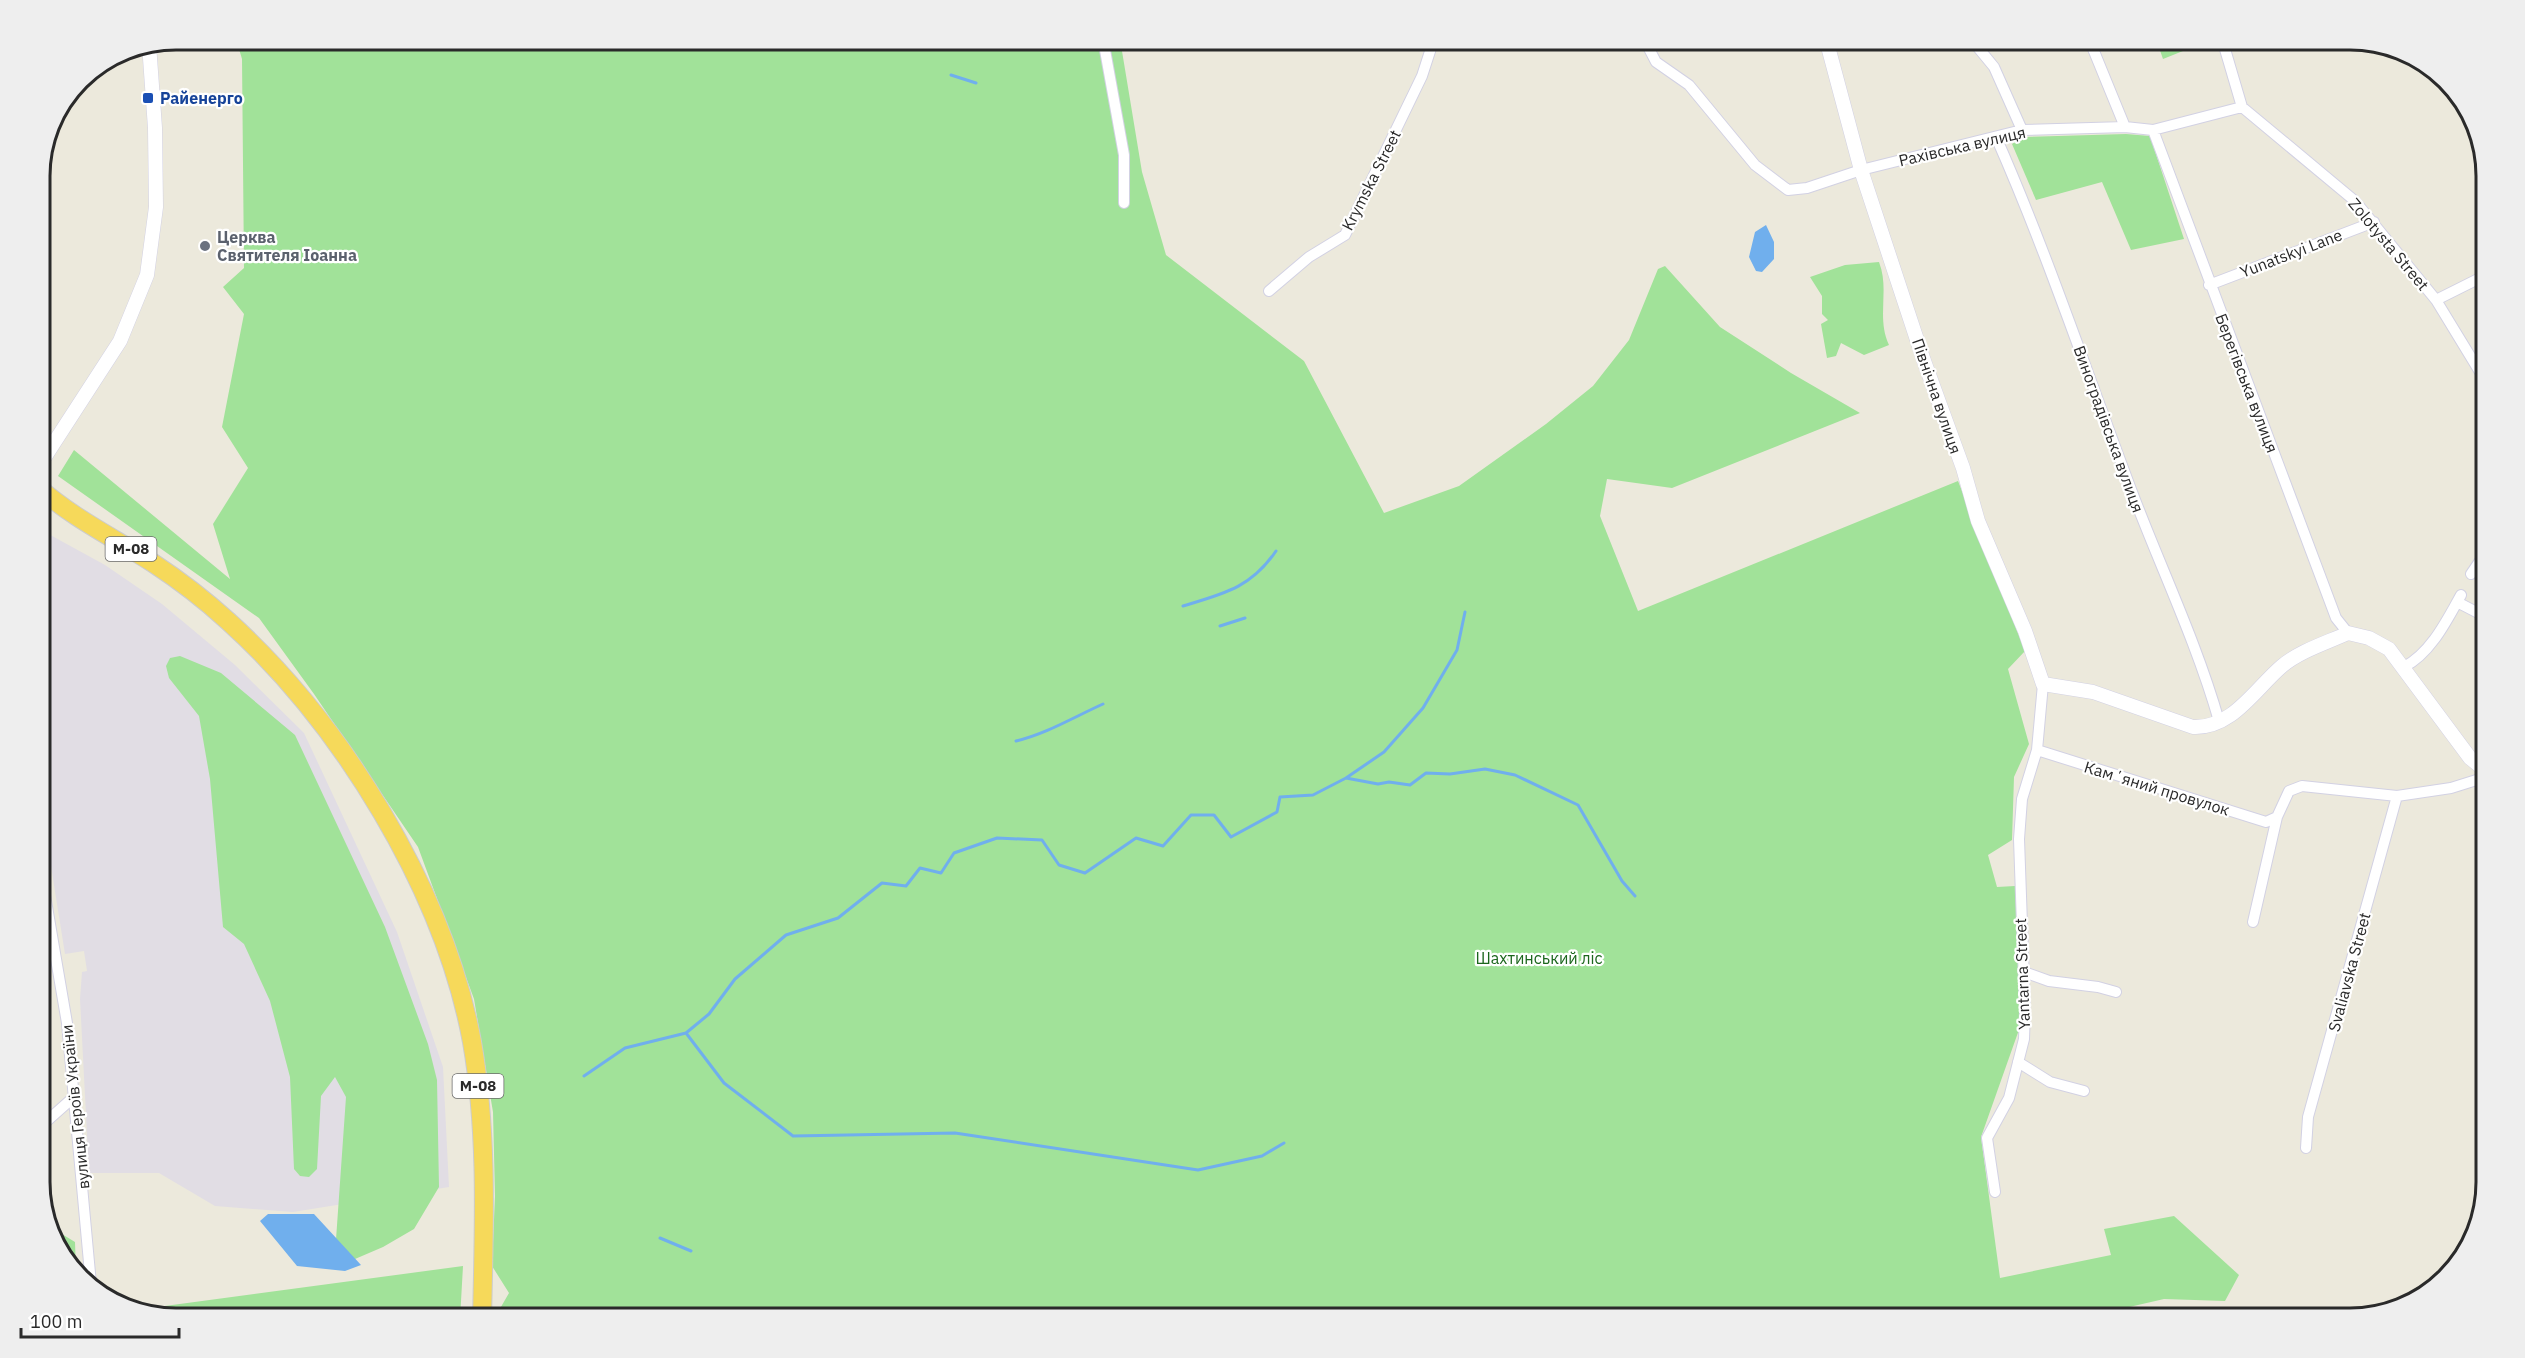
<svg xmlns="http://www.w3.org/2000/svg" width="2525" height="1358" viewBox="0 0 2525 1358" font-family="'IBM Plex Sans',sans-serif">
<rect width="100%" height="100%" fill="#ece9dc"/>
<path fill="#e1dde4" d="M39 531H43L105 565 162 604 235 665 304 733 397 932 443 1067 449 1187 293 1212 215 1206 159 1173H89L80 999 82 972 87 971 84 951 65 954 39 791Z"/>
<path fill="#a1e299" d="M236 39H1120L1142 172 1166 255 1304 361 1384 513 1459 486 1546 424 1593 386 1629 340 1658 269 1665 266 1720 327 1791 373 1860 413 1672 488 1607 479 1600 516 1638 611 1958 481 2025 651 2008 669 2029 744 2014 777 2012 840 1988 855 1997 887 2015 886 2021 1024 1981 1137 2000 1278 2111 1255 2104 1229 2174 1216 2239 1275 2225 1301 2164 1299 2125 1308 2127 1319H494L509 1293 492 1266 495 1196 493 1112 474 999 418 847 314 694 259 618 58 476 74 450 230 579 213 524 248 468 222 427 244 314 223 287 244 268 242 59Z
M2156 39H2213L2163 59Z
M2126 134 2150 136 2184 239 2131 250 2102 182 2036 200 2012 144 2022 137Z
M1879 262C1890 290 1876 317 1889 345L1864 355 1841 343 1836 356 1827 358 1821 324 1828 320 1822 314V296L1810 277 1845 265Z
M180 656 221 673 295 735 385 927 428 1044 437 1080 439 1187 414 1229 383 1247 334 1268 346 1097 335 1077 321 1096 317 1169 309 1177 300 1176 294 1169 290 1077 270 1001 244 944 223 927 210 779 199 716 169 678 166 666 170 658Z
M52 1228 75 1242 76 1271 62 1258Z
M463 1266 460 1319H175L135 1310Z"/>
<path fill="#70afed" d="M1766 225 1774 242V259L1762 272 1756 271 1749 257 1755 232Z
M268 1214H314L361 1265 345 1271 297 1266 260 1221Z"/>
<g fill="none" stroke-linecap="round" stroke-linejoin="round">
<path stroke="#70afed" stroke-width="3" d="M951 75 976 83
M1183 606C1223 594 1251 588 1276 551
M1220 626 1245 618
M1016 741C1046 734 1074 717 1103 704
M1346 778 1384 752 1423 708 1457 650 1465 612
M686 1033 724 1083 793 1136 955 1133 1198 1170 1262 1156 1284 1143
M584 1076 625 1048 686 1033 709 1014 735 979 786 935 838 918 882 883 906 886 920 868 941 873 954 853 997 838 1042 840 1059 865 1085 873 1136 838 1163 846 1191 815H1214L1231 837 1277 812 1280 797 1313 795 1346 778 1378 784 1389 782 1410 785 1426 773 1450 774 1485 769 1515 775 1578 805 1622 881 1635 896
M660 1238 691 1251"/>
<g stroke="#d2d1e3" stroke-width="12">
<path id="minor" d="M1103 39 1124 155V203
M1644 39 1656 62 1689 85 1755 165 1788 190 1807 188 1861 170 2022 130 2125 127 2153 130 2242 107
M1971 39 1994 67 2022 130
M2089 39 2125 127
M2222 39 2242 107
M2242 107 2355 201 2436 300 2486 275
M2153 130 2336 618 2348 633
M1996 137C2045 248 2083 362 2126 476 2156 558 2195 637 2219 721
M2209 285 2374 222
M1269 291 1309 257 1345 235 1422 76 1434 39
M2436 300 2486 382
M2471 574 2486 552
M2457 602 2486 617
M2404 667C2431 653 2447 620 2461 595
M2037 750 2266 822 2277 817
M39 860 67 1023 91 1284
M2253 922 2277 817 2289 791 2302 786 2397 796 2451 788 2486 777
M2024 972 2049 981 2098 987 2116 992
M2018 1062 2050 1082 2084 1091
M39 1128 75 1096
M2306 1148 2308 1117 2397 796
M1995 1192 1987 1138 2009 1098 2024 1039 2025 1010 2019 839 2022 799 2037 750 2043 684"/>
</g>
<g stroke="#d2d1e3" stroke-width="15">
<path id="tertiary" d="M1826 39 1861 170 1924 361 1963 468 1978 521 2025 631 2043 684 2093 692 2193 727C2232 729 2255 689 2282 666 2300 651 2326 643 2348 633L2369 638 2389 649 2470 758 2486 771
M39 466 120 341 147 275 156 207 155 128 149 44"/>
</g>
<g stroke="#ccc" stroke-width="20">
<path id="trunk" d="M39 488C73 518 114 538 153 563 179 580 205 600 228 621 342 724 444 890 472 1042 488 1134 484 1227 482 1319"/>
</g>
<use href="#minor" stroke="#fff" stroke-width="10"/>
<use href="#tertiary" stroke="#fff" stroke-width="14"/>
<use href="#trunk" stroke="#f6d95a" stroke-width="18"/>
</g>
<rect fill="#1a4fb4" stroke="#fff" stroke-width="2" x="142" y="92" width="12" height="12" rx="3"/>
<circle fill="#6b7280" stroke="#fff" stroke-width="2" cx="205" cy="246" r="6"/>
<g text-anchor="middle" stroke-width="4.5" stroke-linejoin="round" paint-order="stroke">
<g fill="#fff" stroke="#6a6a6a" stroke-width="1.5">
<rect x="105.5" y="537" width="51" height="24" rx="4.5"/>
<rect x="452.5" y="1074" width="51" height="24" rx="4.5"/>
</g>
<g font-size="15" font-weight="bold" fill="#2a2a2a">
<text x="131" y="554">М-08</text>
<text x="478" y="1091">М-08</text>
</g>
<g font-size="16" font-weight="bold" fill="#164399" stroke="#fff" text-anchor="start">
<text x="160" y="104">Райенерго</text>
</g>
<g font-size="16" fill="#2a2a2a" stroke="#fff">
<text transform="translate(1962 146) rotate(-13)" y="6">Рахівська вулиця</text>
<text transform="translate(1371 180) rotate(-63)" y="6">Krymska Street</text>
<text transform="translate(2389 244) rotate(50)" y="6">Zolotysta Street</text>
<text transform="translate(2291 253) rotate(-21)" y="6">Yunatskyi Lane</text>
<text transform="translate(2247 383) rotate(69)" y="6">Берегівська вулиця</text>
<text transform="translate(1937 396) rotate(71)" y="6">Північна вулиця</text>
<text transform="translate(2109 429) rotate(70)" y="6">Виноградівська вулиця</text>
<text transform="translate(2157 788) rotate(17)" y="6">Камʼяний провулок</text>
<text transform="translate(2349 972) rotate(-75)" y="6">Svaliavska Street</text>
<text transform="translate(2022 974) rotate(-92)" y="6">Yantarna Street</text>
<text transform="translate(75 1107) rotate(-96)" y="6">вулиця Героїв України</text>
</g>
<g font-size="16" font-weight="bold" fill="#5b616d" stroke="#fff" text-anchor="start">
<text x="217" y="243">Церква<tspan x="217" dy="18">Святителя Іоанна</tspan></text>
</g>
<g font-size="16" fill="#1b661c" stroke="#fff">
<text x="1539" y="964">Шахтинський ліс</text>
</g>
</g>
<path d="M0 0H2525V1358H0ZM176 50H2350A126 126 0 0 1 2476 176V1182A126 126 0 0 1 2350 1308H176A126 126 0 0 1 50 1182V176A126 126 0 0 1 176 50Z" fill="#eee" fill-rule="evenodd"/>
<path fill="none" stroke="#2a2a2a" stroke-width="3" d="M176 50H2350A126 126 0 0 1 2476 176V1182A126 126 0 0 1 2350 1308H176A126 126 0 0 1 50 1182V176A126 126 0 0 1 176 50Z"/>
<path d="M21 1328v9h158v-9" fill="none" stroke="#2a2a2a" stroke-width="3"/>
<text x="30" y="1328" font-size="18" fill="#2a2a2a" stroke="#ffffff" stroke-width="4.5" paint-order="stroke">100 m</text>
</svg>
